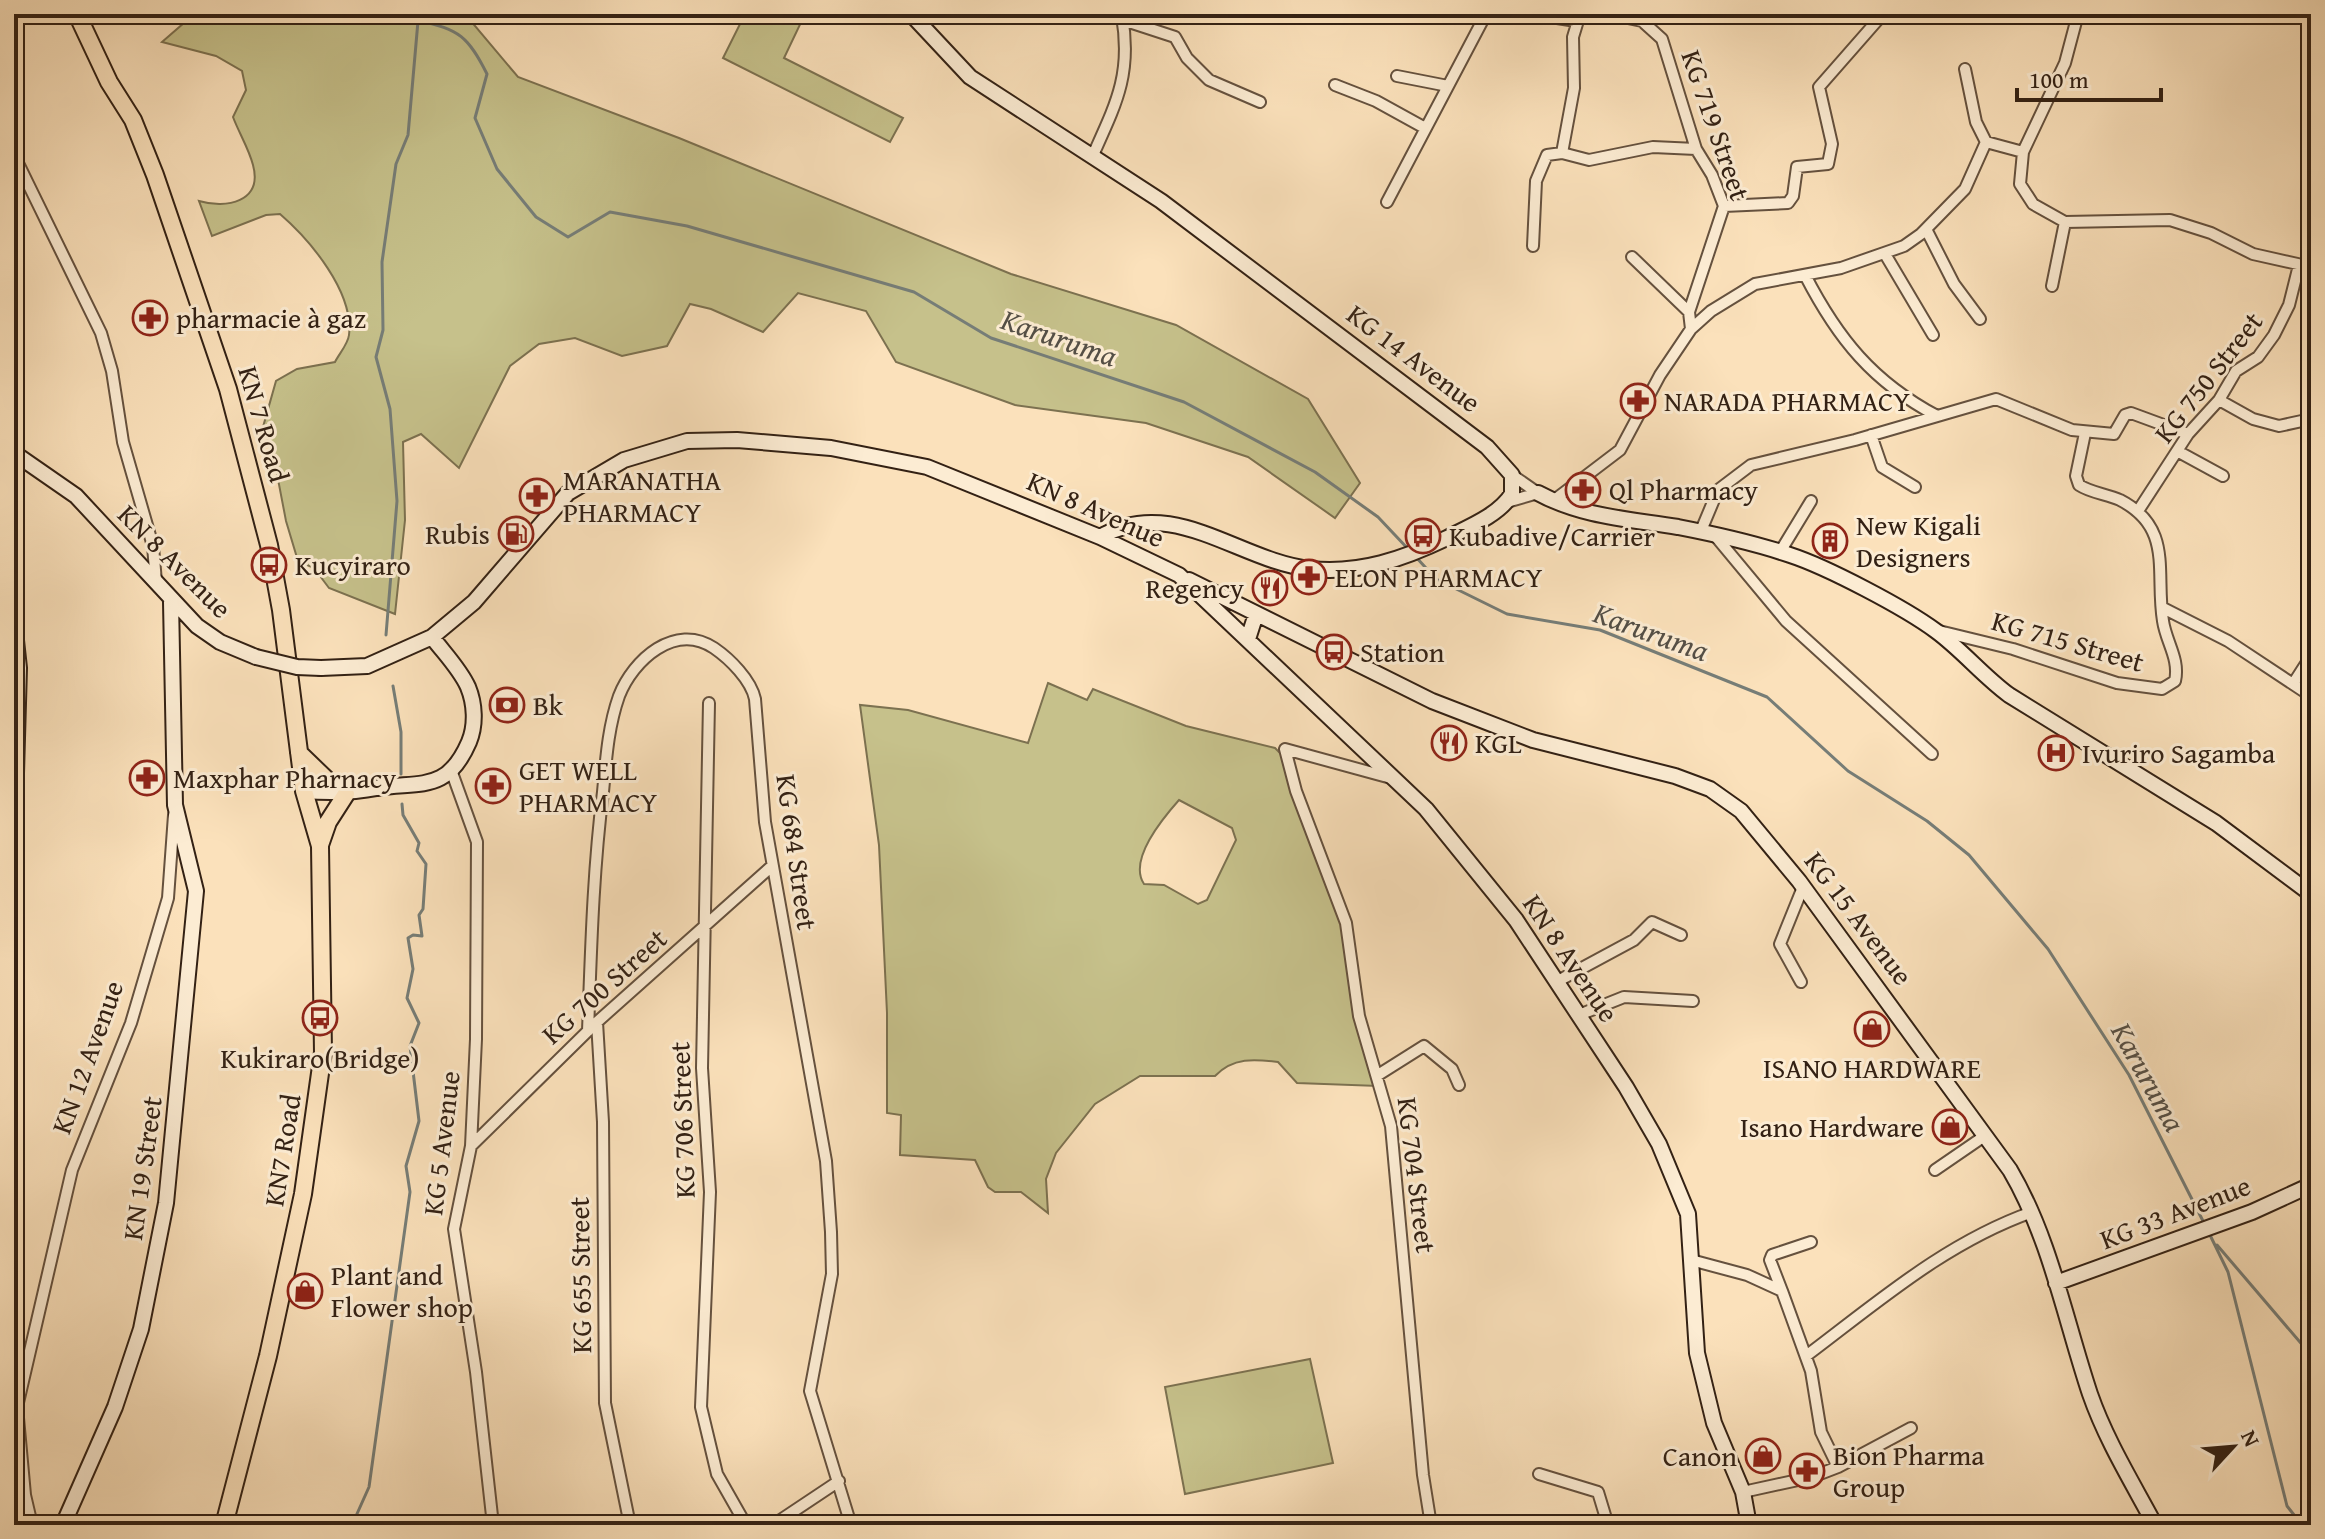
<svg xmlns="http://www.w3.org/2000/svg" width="2325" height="1539" viewBox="0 0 2325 1539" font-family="'Gentium Book Plus',serif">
<rect width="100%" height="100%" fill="#fbe1bb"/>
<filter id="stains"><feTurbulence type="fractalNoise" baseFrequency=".0025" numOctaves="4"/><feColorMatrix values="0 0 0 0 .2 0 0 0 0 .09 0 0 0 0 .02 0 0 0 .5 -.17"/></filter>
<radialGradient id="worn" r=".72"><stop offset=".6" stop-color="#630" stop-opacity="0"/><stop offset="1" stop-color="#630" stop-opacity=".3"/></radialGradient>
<path fill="#c6c18b" stroke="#7c7150" stroke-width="2" fill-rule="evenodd" d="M179 14H465L518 77 679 138 1011 274 1176 325 1308 399 1360 483 1335 518 1248 457 1146 423 1015 405 896 362 866 311 798 293 763 332 711 309 690 304 667 346 622 356 575 338 539 344 510 366 459 468 421 434 403 442 405 520 395 614 329 588 314 568 298 561 286 521 273 453 263 427 276 381 297 369 335 362C339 354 348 344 349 335 354 292 310 240 280 214L266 215 212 236 199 201C226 209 263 202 253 165 249 149 239 133 233 117L246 90 242 71 216 56 162 42 185 22Z
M745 14H805L784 58 903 118 890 142 723 58Z
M1048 683 1087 700 1093 689 1186 726 1275 748 1281 754 1346 908 1354 950 1358 1022 1378 1086 1297 1083 1278 1062C1255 1059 1233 1057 1215 1076H1140L1095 1104 1056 1153 1046 1179 1048 1213 1021 1192H995L988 1187 975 1160 900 1155 901 1115 887 1113V1013L879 845 860 705 908 710 1028 743ZM1179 800 1232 828 1236 840 1207 900 1198 904 1164 885 1144 884C1128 860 1163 818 1179 800Z
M1310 1359 1333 1463 1185 1494 1165 1387Z"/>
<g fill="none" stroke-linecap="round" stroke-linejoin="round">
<path stroke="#767d77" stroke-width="3" d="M418 21C459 28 469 38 487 74L475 118 497 169 536 217 568 237 610 212 687 226 914 292 991 338 1184 402 1315 472 1378 517 1410 551
M1415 556 1436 579 1507 614 1600 630 1767 697 1848 771 1927 821 1969 855 2048 949 2129 1075 2204 1223
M386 635 397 501 390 409 376 357 383 330 382 262 396 164 408 135 418 21 412 14
M393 686 401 732V774
M2209 1233 2228 1272 2287 1506 2302 1525
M2217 1245 2311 1355
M352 1525 369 1487 410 1192 406 1166 419 1121 410 1046 419 1023 407 998 413 969 408 938 413 935 422 936 419 915 423 909 426 864 417 851 419 843 403 815 402 804"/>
<g stroke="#65513e" stroke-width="14">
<path id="street" d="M1532 14 1576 21
M1609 14 1642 21 1662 39 1696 149 1712 175 1724 206 1689 312 1691 329
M2078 14 2065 63 2023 152 2020 184 2033 204 2065 222 2170 220 2211 233 2253 254 2311 267
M1123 20 1175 37 1187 58 1209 80 1260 102
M1965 69 1976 122 1986 142
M1397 76 1448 86
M1335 85 1376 101 1425 128
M1562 153 1589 160 1653 147 1696 149
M14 155 101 333 112 371 123 442 153 546 156 582
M1093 155C1116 104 1132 74 1122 16
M1387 202 1486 14
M1724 206 1788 203 1793 196 1797 167 1828 164 1832 144 1819 87 1883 14
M1926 229 1954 284 1980 319
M1533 246 1536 181 1547 155 1562 153 1574 88 1573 37 1580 14
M1885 254 1933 335
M1632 257 1689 312
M1805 275C1838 339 1873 382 1937 416
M2052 286 2065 222
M2219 400 2253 419 2279 426 2311 419
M1871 435 1882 467 1915 487
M2179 452 2223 476
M1512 475 1538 493
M1553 501 1620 450 1660 375 1691 329 1711 311 1755 284 1841 268 1904 246 1921 234 1965 189 1986 142 2023 152
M1507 502 1538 493
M2138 511 2188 434 2219 400 2236 371 2258 357 2274 335 2289 305 2299 265
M1700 533 1718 490 1751 465 1855 440 1996 399 2072 430 2114 434 2125 415 2131 413 2188 434
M1717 538 1786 621 1932 754
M2307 541 2311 542
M1780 552 1811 501
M2163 608 2228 641 2311 696
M1939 631 2013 649 2117 683 2162 689 2175 681C2180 659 2166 642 2163 621 2155 572 2174 528 2120 500 2107 494 2091 493 2079 485L2076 476 2085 433
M2293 684 2311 656
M709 703 702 1068 710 1192 701 1407 717 1474 746 1525
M451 770 477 842 476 1039 471 1146 454 1229 476 1372 493 1525
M1391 778 1285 749 1296 791 1346 923 1359 1016 1391 1126 1423 1475 1431 1525
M1558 981 1634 940 1652 922 1681 935
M1801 982 1780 944 1803 887
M1579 1015 1624 997 1693 1001
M597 1022 603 1122 605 1403 630 1525
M588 1031C591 951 593 871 603 792 606 760 608 727 619 696 633 660 675 622 714 648 730 659 751 680 755 699L765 822 826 1161 831 1232 832 1274 810 1391 851 1525
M1378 1075 1424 1046 1452 1069 1459 1085
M471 1146 597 1022 772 866
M1935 1170 1986 1135
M1691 1260 1747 1275 1782 1291 1811 1371 1821 1432 1838 1467
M1782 1291 1770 1260 1772 1255 1811 1242
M1806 1356C1878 1302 1945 1243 2032 1212
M1539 1474 1598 1492 1608 1525
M1743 1492 1812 1477 1838 1467 1911 1428
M32 1525 25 1495 17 1407 72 1170 131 1023 168 898 174 815
M773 1525 839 1481"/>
</g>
<g stroke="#332114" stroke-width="18">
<path id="secondary" d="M911 14 970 77 1161 201 1487 447 1512 475V494C1499 515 1469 527 1447 538 1403 559 1360 574 1311 569 1240 562 1173 494 1100 537
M14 453 76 496 197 626 220 642 256 657
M1538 493C1582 517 1629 519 1678 527 1714 534 1755 543 1790 555 1827 567 1905 608 1936 631 1962 650 1983 676 2009 695L2216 823 2311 894
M1189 580 1432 701 1533 740 1675 776 1710 789 1741 811 1799 881 2010 1170C2050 1238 2065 1319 2090 1394 2106 1440 2132 1482 2155 1525
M14 622 19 668 14 843
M1248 639 1256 614
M321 668 367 666 432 637 474 602 568 493 624 460 687 441 737 440 831 448 927 467 1100 537 1179 575 1426 809 1516 920 1626 1087 1659 1144 1688 1214 1697 1353 1714 1423 1743 1492 1749 1525
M302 778 376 788
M304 791C330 793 352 793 377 788 421 781 447 793 469 742 476 725 475 704 468 687 460 669 444 653 432 637
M2056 1283 2252 1212 2311 1185
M63 1525 115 1407 141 1329 166 1203 196 891 175 805 171 602"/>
</g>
<g stroke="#332114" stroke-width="20">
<path id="primary" d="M77 14 109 82 133 120 155 175 228 389 269 545 281 610 304 791 320 846 323 1052 303 1194 268 1356 224 1525
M299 753 327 780
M320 845 328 822 346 794"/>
</g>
<use href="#street" stroke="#fcecd3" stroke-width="10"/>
<use href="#secondary" stroke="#fcecd3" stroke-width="14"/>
<use href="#primary" stroke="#fbe1bb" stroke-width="16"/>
<g stroke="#332114" stroke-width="18" stroke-linecap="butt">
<path id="secondary-bridge" d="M256 657 297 667 321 668"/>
</g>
<use href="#secondary-bridge" stroke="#fcecd3" stroke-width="14"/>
</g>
<defs>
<g id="pharmacy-ring" transform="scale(1.8)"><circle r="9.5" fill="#fcecd3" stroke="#8f2418" stroke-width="1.5"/><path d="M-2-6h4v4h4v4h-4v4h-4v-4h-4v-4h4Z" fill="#8f2418"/></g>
<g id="fuel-ring" transform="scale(1.8)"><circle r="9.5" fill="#fcecd3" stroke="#8f2418" stroke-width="1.5"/><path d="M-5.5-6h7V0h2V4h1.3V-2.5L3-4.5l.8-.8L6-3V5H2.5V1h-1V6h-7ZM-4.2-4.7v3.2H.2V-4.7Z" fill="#8f2418"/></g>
<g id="bus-ring" transform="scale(1.8)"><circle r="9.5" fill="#fcecd3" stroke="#8f2418" stroke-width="1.5"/><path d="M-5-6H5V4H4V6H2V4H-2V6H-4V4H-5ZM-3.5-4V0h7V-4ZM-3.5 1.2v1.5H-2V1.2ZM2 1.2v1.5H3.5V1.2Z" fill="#8f2418"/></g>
<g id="building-ring" transform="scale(1.8)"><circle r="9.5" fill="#fcecd3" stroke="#8f2418" stroke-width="1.5"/><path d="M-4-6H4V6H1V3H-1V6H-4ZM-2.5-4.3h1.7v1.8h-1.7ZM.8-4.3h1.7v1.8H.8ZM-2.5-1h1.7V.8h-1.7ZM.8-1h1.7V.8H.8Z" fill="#8f2418"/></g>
<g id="restaurant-ring" transform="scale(1.8)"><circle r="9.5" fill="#fcecd3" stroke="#8f2418" stroke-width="1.5"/><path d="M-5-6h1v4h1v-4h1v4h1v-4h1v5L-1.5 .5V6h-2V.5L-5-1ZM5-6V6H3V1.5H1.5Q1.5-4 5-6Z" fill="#8f2418"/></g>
<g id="bank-ring" transform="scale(1.8)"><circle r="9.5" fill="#fcecd3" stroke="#8f2418" stroke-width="1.5"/><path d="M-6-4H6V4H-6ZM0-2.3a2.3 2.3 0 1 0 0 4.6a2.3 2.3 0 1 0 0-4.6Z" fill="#8f2418"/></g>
<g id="hospital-ring" transform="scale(1.8)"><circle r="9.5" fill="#fcecd3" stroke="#8f2418" stroke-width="1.5"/><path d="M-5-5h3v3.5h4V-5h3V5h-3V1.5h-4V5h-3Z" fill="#8f2418"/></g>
<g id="shop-ring" transform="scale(1.8)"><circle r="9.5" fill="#fcecd3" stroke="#8f2418" stroke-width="1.5"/><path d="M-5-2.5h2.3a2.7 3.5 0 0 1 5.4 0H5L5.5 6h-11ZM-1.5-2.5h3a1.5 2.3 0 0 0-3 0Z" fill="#8f2418"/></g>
</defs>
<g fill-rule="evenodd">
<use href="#pharmacy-ring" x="150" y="318"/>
<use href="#pharmacy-ring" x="1638" y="401"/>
<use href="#pharmacy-ring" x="1583" y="490"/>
<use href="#pharmacy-ring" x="537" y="496"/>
<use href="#fuel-ring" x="516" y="534"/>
<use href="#bus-ring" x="1423" y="536"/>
<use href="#building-ring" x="1830" y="541"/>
<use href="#bus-ring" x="269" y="565"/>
<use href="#pharmacy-ring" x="1309" y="577"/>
<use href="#restaurant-ring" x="1270" y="588"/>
<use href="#bus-ring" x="1334" y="652"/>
<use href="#bank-ring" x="507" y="705"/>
<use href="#restaurant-ring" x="1449" y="743"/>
<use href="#hospital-ring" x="2056" y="753"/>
<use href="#pharmacy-ring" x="147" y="778"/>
<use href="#pharmacy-ring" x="493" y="786"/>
<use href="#bus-ring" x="320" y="1018"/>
<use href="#shop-ring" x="1872" y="1029"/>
<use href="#shop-ring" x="1950" y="1127"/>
<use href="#shop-ring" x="305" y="1291"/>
<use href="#shop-ring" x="1763" y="1456"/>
<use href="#pharmacy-ring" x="1807" y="1471"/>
</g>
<g text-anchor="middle" stroke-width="6" stroke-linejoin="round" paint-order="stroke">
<g font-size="28" fill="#332114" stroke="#fcecd3">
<text transform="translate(1716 125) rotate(71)" y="10">KG 719 Street</text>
<text transform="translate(1414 358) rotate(37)" y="10">KG 14 Avenue</text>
<text transform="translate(2208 377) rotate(-52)" y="10">KG 750 Street</text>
<text transform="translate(264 424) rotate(74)" y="10">KN 7 Road</text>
<text transform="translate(1096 509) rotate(24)" y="10">KN 8 Avenue</text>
<text transform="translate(175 561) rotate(45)" y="10">KN 8 Avenue</text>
<text transform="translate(2068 641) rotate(16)" y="10">KG 715 Street</text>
<text transform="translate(797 852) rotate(82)" y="10">KG 684 Street</text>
<text transform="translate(1859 918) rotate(53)" y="10">KG 15 Avenue</text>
<text transform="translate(1571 958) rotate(56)" y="10">KN 8 Avenue</text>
<text transform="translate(604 986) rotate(-42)" y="10">KG 700 Street</text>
<text transform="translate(87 1057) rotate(-70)" y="10">KN 12 Avenue</text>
<text transform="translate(682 1120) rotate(-92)" y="10">KG 706 Street</text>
<text transform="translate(441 1143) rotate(-83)" y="10">KG 5 Avenue</text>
<text transform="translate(282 1150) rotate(-81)" y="10">KN7 Road</text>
<text transform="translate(142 1168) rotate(-82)" y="10">KN 19 Street</text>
<text transform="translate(1417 1175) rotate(83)" y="10">KG 704 Street</text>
<text transform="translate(2175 1212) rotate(-21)" y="10">KG 33 Avenue</text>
<text transform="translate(580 1275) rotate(-91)" y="10">KG 655 Street</text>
</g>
<g font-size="28" fill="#332114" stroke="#fcecd3" text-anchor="start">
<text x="176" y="328">pharmacie à gaz</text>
<text x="1664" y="411">NARADA PHARMACY</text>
<text x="563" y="490">MARANATHA<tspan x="563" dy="32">PHARMACY</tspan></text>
<text x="1609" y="500">Ql Pharmacy</text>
<text x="1856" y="535">New Kigali<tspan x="1856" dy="32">Designers</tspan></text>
<text x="490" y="544" text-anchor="end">Rubis</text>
<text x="1449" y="546">Kubadive/Carrier</text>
<text x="295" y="575">Kucyiraro</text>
<text x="1335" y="587">ELON PHARMACY</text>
<text x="1244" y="598" text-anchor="end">Regency</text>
<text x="1360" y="662">Station</text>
<text x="533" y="715">Bk</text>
<text x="1475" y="753">KGL</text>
<text x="2082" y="763">Ivuriro Sagamba</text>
<text x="519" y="780">GET WELL<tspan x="519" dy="32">PHARMACY</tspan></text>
<text x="173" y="788">Maxphar Pharnacy</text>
<text x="320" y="1068" text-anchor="middle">Kukiraro(Bridge)</text>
<text x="1872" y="1078" text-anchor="middle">ISANO HARDWARE</text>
<text x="1924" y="1137" text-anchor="end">Isano Hardware</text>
<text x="331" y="1285">Plant and<tspan x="331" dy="32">Flower shop</tspan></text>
<text x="1833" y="1465">Bion Pharma<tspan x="1833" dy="32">Group</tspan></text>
<text x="1737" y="1466" text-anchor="end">Canon</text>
</g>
<g font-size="30" font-style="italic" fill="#544f46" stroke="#fcecd3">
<text transform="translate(1059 338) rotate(19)" y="10">Karuruma</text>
<text transform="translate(1651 632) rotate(20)" y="10">Karuruma</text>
<text transform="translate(2148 1077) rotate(61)" y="10">Karuruma</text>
</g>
</g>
<rect width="2325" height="1539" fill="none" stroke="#fbe1bb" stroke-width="48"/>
<rect x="16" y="16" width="2293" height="1507" fill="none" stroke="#332114" stroke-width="4"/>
<rect x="24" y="24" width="2277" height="1491" fill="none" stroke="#332114" stroke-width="2"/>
<g transform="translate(2233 1447) rotate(64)" stroke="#fcecd3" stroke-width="6" paint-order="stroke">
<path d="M0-6L14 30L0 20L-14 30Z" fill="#332114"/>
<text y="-12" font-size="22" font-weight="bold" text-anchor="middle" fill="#332114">N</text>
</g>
<path d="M2017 88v12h144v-12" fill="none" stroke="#332114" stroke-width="4"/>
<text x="2029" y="88" font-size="24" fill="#332114" stroke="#fcecd3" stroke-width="6" paint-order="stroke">100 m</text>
<rect width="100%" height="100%" filter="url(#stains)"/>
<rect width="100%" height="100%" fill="url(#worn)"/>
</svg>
